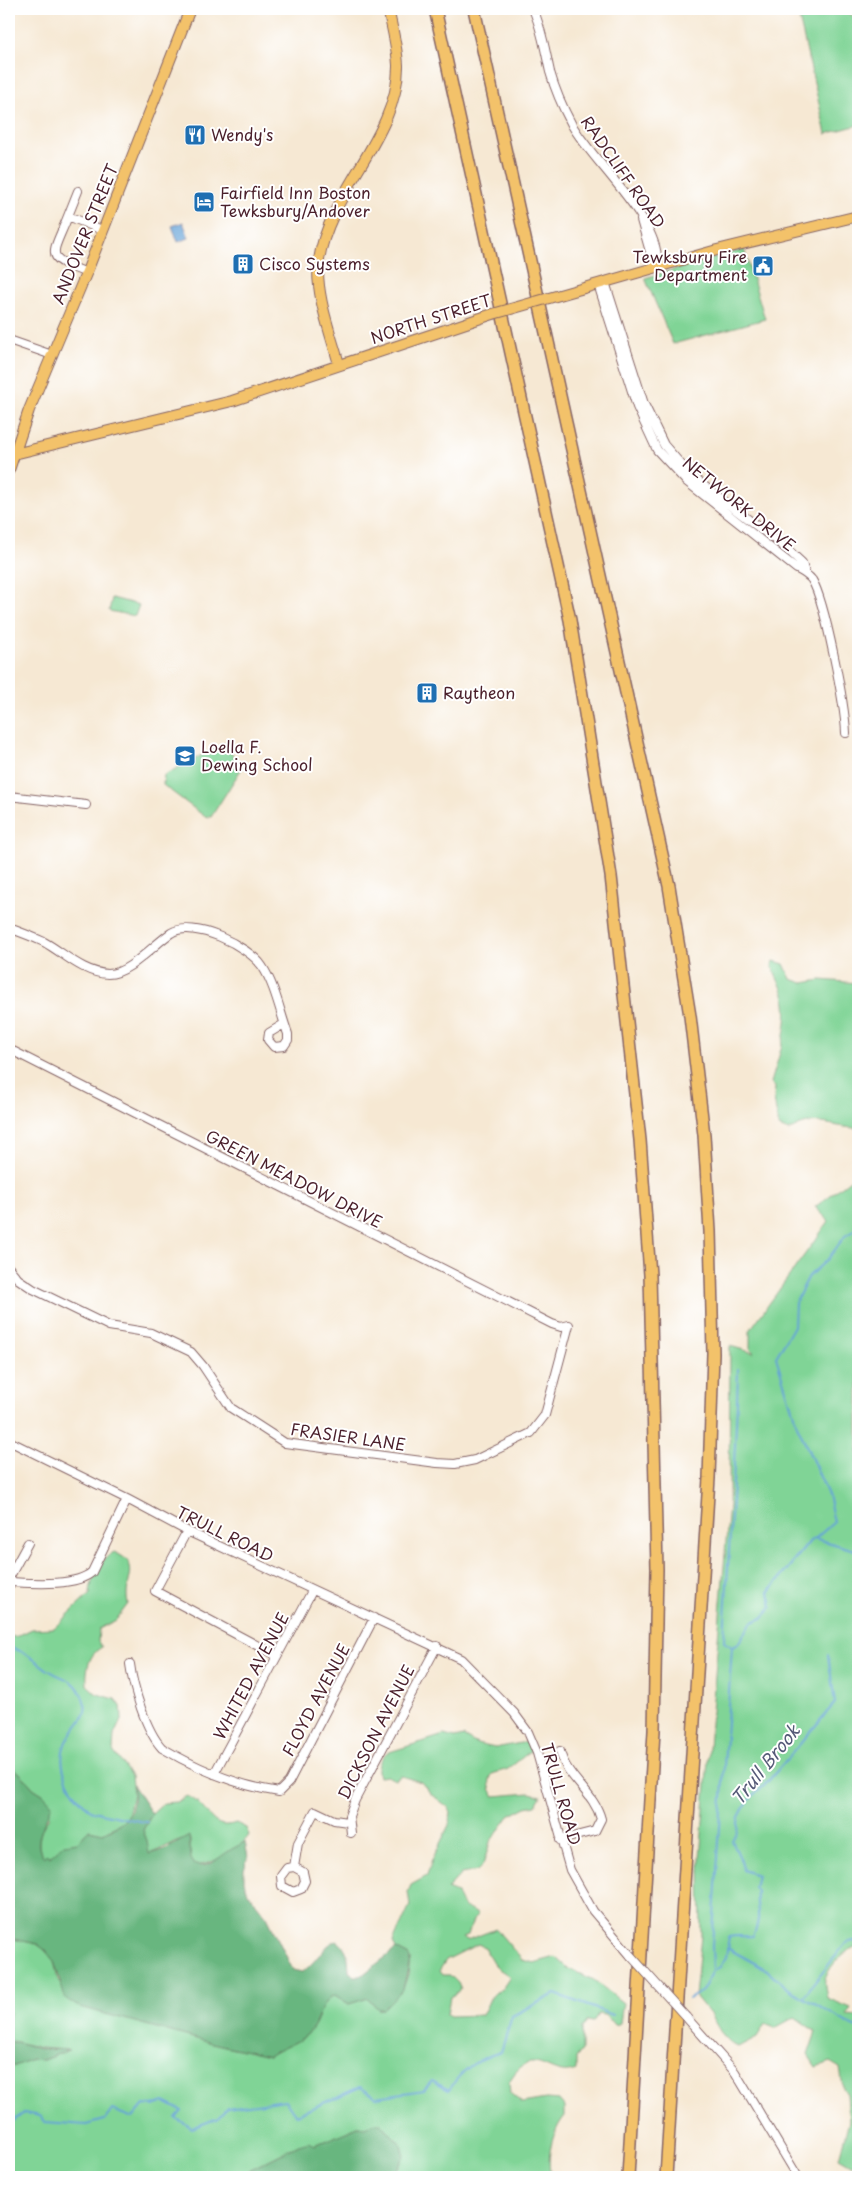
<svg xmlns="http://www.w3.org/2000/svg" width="867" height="2186" viewBox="0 0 867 2186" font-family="'Playpen Sans',sans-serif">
<rect width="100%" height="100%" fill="#fff"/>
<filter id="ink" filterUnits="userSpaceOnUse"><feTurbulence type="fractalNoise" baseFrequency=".02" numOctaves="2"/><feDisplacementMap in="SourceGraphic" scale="10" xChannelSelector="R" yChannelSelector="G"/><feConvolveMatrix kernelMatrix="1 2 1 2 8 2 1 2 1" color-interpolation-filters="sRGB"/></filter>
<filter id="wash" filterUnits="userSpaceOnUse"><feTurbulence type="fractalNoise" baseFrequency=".0096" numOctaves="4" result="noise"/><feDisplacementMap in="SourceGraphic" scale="20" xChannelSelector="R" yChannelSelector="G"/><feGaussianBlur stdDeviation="1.12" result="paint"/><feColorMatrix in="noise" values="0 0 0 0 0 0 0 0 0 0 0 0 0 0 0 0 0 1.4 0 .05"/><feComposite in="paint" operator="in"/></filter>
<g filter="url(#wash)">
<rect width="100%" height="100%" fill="#f6e8d3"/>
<path fill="#80d496" stroke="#657a60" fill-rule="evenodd" d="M797 9H842L858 19V125L826 134Z
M744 249 765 319 673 344 645 278Z
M112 598 139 605 135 616 109 611Z
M225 743 242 768 211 817 204 816 163 785 164 775Z
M774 961 784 964 791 979 803 983 821 980 858 983V1128C830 1128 815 1114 789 1131L779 1127 774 1100 775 1087 771 1083C778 1058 791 1024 785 998 783 987 775 977 772 965Z
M858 1174V1946C846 1949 830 1965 826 1977 823 1983 826 1991 827 1998L851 2008 846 2015 858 2016V2169L839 2158 849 2120 847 2094 843 2088 840 2068 830 2062 816 2067 808 2055 816 2032 795 2017 775 2028 765 2024 757 2037 738 2047 730 2043 723 2036 710 2014 695 1996 701 1936 700 1857 729 1505 730 1346 754 1353 750 1348V1330L829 1221 815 1207Z
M114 1552C145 1565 122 1581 128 1604L116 1620 99 1629 98 1642 102 1647C88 1655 86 1670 87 1685L97 1694 115 1699 121 1706 122 1718 114 1735 113 1751 131 1776 133 1794 127 1820 103 1833 89 1830 78 1842C64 1842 57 1856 44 1858 34 1846 41 1828 49 1817L44 1795 33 1788 21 1774 9 1766V1731L15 1725 9 1707V1636L15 1637 32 1629 54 1628 90 1594C91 1578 99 1560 114 1552Z
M444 1735 455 1738 463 1736 477 1744 495 1748 526 1742 533 1749 508 1769 492 1774C488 1782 489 1788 494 1796L530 1793 541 1796 536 1805 526 1807 509 1816 490 1842 483 1865 477 1871 461 1874 447 1889 457 1893C463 1912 467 1905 478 1915L473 1920 468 1935 463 1937 467 1940 496 1929 522 1960 534 1963 556 1957 569 1969 594 1980 623 2003 620 2023 614 2025 606 2015 598 2014 593 2022 588 2021 582 2028V2050L576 2058V2070C550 2082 533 2040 509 2082L510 2093 522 2103 546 2099 559 2100 565 2107V2116C552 2131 546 2158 551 2177H392L402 2161V2146L381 2123 366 2128 358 2127 315 2145H299L235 2177 228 2175 222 2177H9V2066H15L32 2059 43 2060 68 2050 40 2048 17 2042H9V1938L37 1944 45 1950 54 1961 58 1980 77 2006 208 2042 269 2056C282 2046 302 2043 312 2029 320 2018 321 1999 335 1995L349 2004 368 1998 378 2009H383L403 1989 408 1974 410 1960 409 1956 396 1949 393 1942 410 1905 408 1892 411 1885 427 1876 432 1860 449 1825 451 1813 448 1807 431 1794 421 1782 401 1776 395 1780 387 1776 379 1777C376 1767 380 1760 386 1753ZM478 1944 486 1948V1953C491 1956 491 1962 496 1966 500 1971 505 1972 510 1977L502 1989C490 1993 488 2005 482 2015L450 2016 447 2014 450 1997 461 1990 458 1983 450 1975H442L439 1971 446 1960Z
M187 1796C209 1804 209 1833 236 1823L246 1828 249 1835C243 1847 209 1867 195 1865L190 1859V1839C177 1839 162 1850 148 1854L147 1841 143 1830 152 1814 164 1803 176 1802Z"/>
<path fill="#68b67f" stroke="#596a55" d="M9 1766 21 1774 33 1788 44 1795 52 1804C48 1819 30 1843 44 1857L46 1854 50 1857 64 1844 78 1842 89 1830 103 1833C128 1822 135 1814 133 1785L152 1814 143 1830 147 1841 149 1854 166 1849 189 1836 191 1859 195 1865 203 1866 212 1863 230 1850 245 1842 248 1857 244 1869V1881L248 1893 267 1917 293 1970 302 1972C315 1964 322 1947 336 1940 349 1949 348 1957 349 1972L355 1976H361L396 1949 409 1956 410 1960 403 1989 383 2009H378L368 1998 349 2004 335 1995C321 1999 320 2018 312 2029 302 2043 282 2046 269 2056L208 2042 77 2006 65 1998 54 1961 45 1950 37 1944 9 1938Z
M9 2042H17L40 2049 69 2050 43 2060 32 2059 15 2066H9Z
M375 2123H381L402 2146 405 2155 392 2177H235L299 2145 309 2142 315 2145 358 2127 366 2128Z"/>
<path fill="#65a3d7" stroke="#586181" d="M183 222 189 238 178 242 172 226Z"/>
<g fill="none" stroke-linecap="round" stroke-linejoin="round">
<path stroke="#65a3d7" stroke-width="2" d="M817 1539 858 1551
M732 1647 724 1642C728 1551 736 1460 738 1369
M9 1648C23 1649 37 1662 48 1670 69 1683 76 1676 85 1704 89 1719 70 1730 65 1744 56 1767 71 1796 91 1810 94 1812 142 1822 147 1822
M727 1948 767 1970 789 1989 858 2029
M713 1971 712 1946 732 1647 737 1645 751 1623 764 1617 772 1607 769 1592 810 1541 816 1538 834 1522 828 1495 797 1425 776 1357 794 1326 795 1303 809 1276 828 1259 845 1236 858 1228
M803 1997 846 1943 858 1940
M689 1999 702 1991 713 1971 720 1967 726 1957 729 1937C738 1935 744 1937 753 1936 763 1913 755 1910 757 1891L754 1887 757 1875 743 1870C742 1858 736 1852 732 1840 741 1827 736 1828 739 1818 743 1807 754 1792 764 1786L835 1703 828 1655
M9 2124 24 2113 39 2116 45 2122 86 2125 105 2120 112 2110 133 2118 144 2105 153 2106 164 2102 182 2111 176 2118 192 2128 218 2118 227 2108 285 2100 296 2115 360 2087 376 2097 424 2090 432 2081 449 2090C462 2069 477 2059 501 2052L512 2016 555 1994 613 2015"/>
</g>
</g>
<g filter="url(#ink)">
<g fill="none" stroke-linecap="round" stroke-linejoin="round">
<g stroke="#866566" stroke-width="10">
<path id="minor" d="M533 9C542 29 545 50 550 72 555 90 563 108 572 125 594 164 663 222 657 267
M68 216 78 191
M641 220 652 259 657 267
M87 273C43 256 52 257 68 216L102 230
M605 282 644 404 664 445 691 476 786 548 802 563 805 573
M598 284 637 407 657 450 686 481 797 569C803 572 808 575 812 580 825 601 845 706 846 733
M9 340 52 355
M9 796 86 805
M9 928C20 932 33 937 44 942 64 953 83 973 108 974 129 974 154 944 171 933 194 919 248 946 262 966 275 985 280 1012 288 1034V1040L284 1046 274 1047 268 1040 269 1033 284 1024
M9 1049 552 1324 561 1327 569 1325 545 1415 531 1433 475 1460 455 1464 437 1463 285 1443 231 1408 203 1366 191 1352 151 1333 109 1326 33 1289 18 1279 9 1268
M9 1441 127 1499 187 1531 461 1659 514 1713 528 1732 537 1753 570 1870 593 1911 631 1956
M187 1531 155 1591 277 1656
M9 1578 28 1543
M9 1582C30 1583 76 1587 92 1572L127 1499
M130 1664C133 1688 146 1731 162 1748 198 1769 238 1786 279 1792L289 1782 374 1618
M214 1774 312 1591
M351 1833 349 1816 355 1800 437 1646
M560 1840 595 1831 601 1819C594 1792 566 1778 560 1751
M294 1867 303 1872 305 1881 301 1889 293 1892 282 1886 281 1876 287 1868 294 1867 298 1843 315 1811 334 1820 348 1822
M686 2017 735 2072 798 2177"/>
</g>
<g stroke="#866566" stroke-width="12">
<path id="major" d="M549 298 717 250 858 216
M339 364C331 335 314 290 319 260 329 191 399 135 398 65 397 46 392 27 388 9
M14 454 232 401 493 314
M9 470 29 410 88 269 190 9"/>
</g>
<g stroke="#866566" stroke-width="14">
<path id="highway" d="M435 9 570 620 611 876 640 1140 650 1275 657 1569 654 1731 628 2177
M474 9 669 886 690 1016 704 1135 710 1231 713 1353 709 1478 666 2177"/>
</g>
<use href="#minor" stroke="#fff" stroke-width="8"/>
<use href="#major" stroke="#f3c26a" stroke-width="10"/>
<use href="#highway" stroke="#f3c26a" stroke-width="11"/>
<g stroke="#866566" stroke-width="10" stroke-linecap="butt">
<path id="minor-bridge" d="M631 1956 686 2017"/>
</g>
<g stroke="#866566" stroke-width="12" stroke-linecap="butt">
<path id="major-bridge" d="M493 314 549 298"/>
</g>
<use href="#minor-bridge" stroke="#fff" stroke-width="8"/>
<use href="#major-bridge" stroke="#f3c26a" stroke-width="10"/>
</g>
</g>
<defs>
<g id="restaurant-square" transform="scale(1.125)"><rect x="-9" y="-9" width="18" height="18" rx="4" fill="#1f6fb2" stroke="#fff"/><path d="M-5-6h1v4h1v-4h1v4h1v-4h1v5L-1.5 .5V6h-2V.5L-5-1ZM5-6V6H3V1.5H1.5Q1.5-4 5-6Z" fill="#fff"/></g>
<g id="hotel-square" transform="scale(1.125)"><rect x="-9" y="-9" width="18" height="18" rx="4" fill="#1f6fb2" stroke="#fff"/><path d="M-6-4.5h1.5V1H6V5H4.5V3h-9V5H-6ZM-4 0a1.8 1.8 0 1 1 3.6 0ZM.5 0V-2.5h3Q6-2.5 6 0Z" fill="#fff"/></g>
<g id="building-square" transform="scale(1.125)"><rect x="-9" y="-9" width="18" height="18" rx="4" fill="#1f6fb2" stroke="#fff"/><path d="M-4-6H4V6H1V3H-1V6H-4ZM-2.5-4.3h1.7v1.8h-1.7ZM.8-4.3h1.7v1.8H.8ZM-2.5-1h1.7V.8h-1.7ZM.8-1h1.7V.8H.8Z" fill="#fff"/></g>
<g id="civic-square" transform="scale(1.125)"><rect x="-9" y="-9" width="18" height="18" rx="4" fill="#1f6fb2" stroke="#fff"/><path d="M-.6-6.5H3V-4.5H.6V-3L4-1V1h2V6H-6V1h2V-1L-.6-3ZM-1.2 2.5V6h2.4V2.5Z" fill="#fff"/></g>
<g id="school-square" transform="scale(1.125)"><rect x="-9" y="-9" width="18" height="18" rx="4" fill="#1f6fb2" stroke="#fff"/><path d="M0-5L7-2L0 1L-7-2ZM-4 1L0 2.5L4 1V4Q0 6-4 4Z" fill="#fff"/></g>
</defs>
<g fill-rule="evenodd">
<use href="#restaurant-square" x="195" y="135"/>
<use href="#hotel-square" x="204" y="202"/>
<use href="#building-square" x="243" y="264"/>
<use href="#civic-square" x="763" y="266"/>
<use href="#building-square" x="427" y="693"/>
<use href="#school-square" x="185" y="756"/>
</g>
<g text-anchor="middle" stroke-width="4" stroke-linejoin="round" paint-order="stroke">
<g font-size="16" fill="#4a1f2b" stroke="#fff" text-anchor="start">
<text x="211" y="141">Wendy's</text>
<text x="220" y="199">Fairfield Inn Boston<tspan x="220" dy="18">Tewksbury/Andover</tspan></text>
<text x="747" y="263" text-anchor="end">Tewksbury Fire<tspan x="747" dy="18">Department</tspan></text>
<text x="259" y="270">Cisco Systems</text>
<text x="443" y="699">Raytheon</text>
<text x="201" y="753">Loella F.<tspan x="201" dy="18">Dewing School</tspan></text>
</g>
<g font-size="16" fill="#4a1f2b" stroke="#fff">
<text transform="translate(623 172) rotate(55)" y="6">RADCLIFF ROAD</text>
<text transform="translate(85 234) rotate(-68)" y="6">ANDOVER STREET</text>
<text transform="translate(431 319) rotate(-18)" y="6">NORTH STREET</text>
<text transform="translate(739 504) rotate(39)" y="6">NETWORK DRIVE</text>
<text transform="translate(294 1179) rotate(27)" y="6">GREEN MEADOW DRIVE</text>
<text transform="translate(348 1437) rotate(8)" y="6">FRASIER LANE</text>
<text transform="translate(225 1534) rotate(26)" y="6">TRULL ROAD</text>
<text transform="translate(251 1676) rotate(-62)" y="6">WHITED AVENUE</text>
<text transform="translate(316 1700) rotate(-62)" y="6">FLOYD AVENUE</text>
<text transform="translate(376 1732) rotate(-63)" y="6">DICKSON AVENUE</text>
<text transform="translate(561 1794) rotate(74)" y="6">TRULL ROAD</text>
</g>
<g font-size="18" font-style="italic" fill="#565a78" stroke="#fff">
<text transform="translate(766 1765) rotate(-51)" y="6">Trull Brook</text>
</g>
</g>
<rect width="867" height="2186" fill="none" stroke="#fff" stroke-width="30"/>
</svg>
